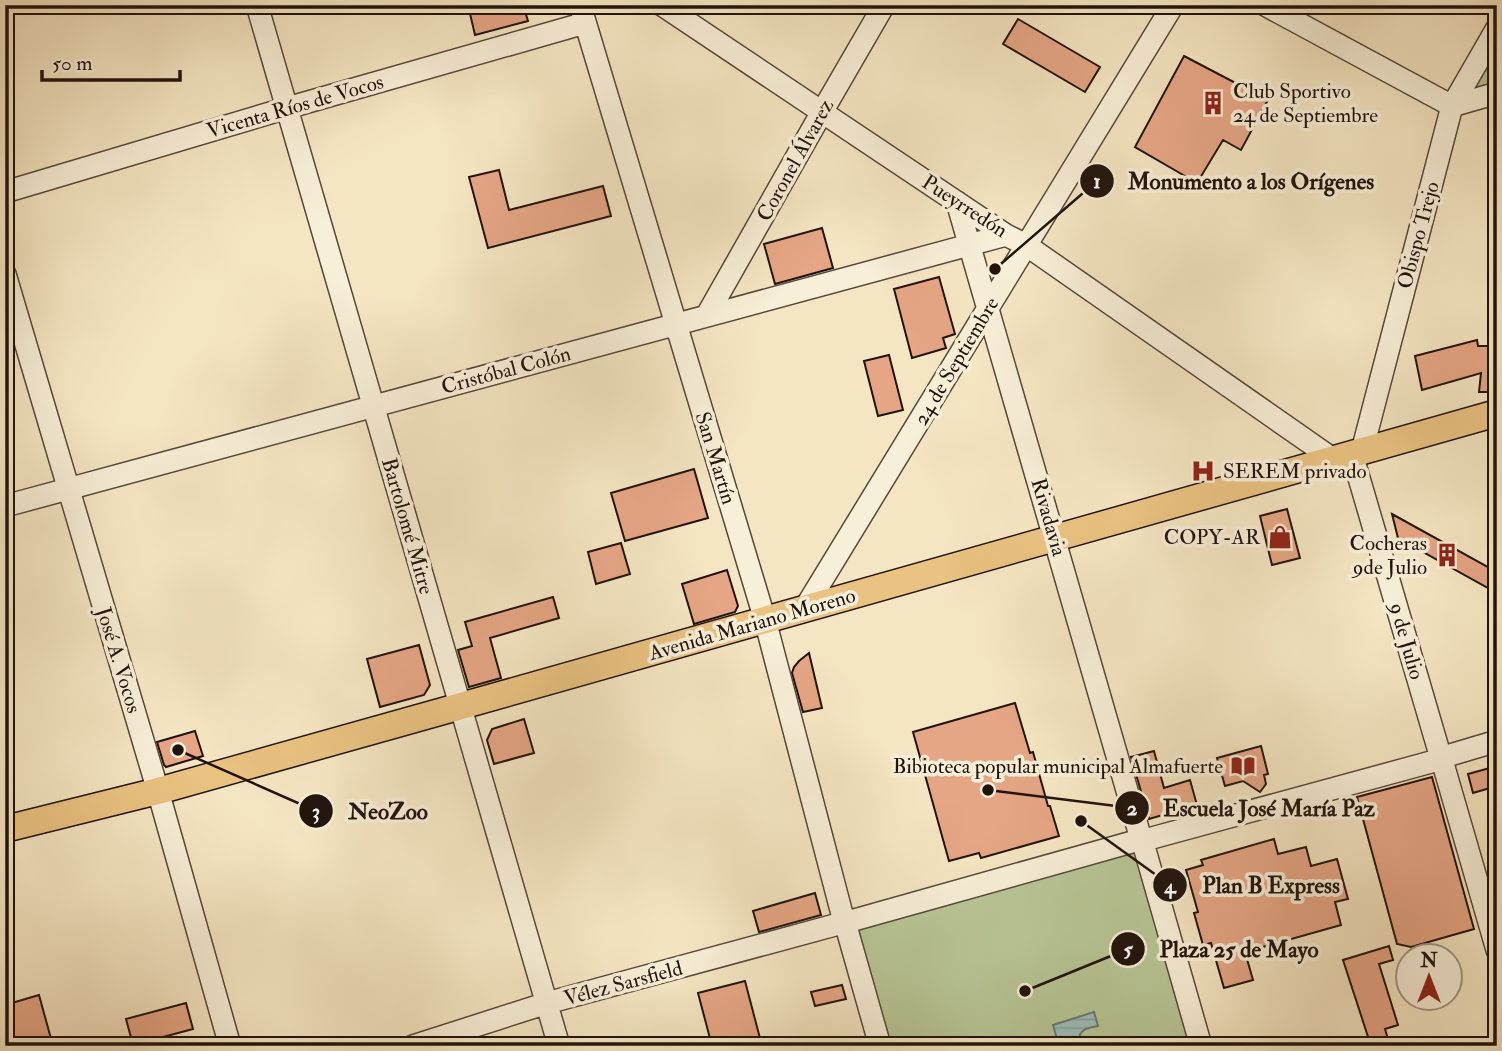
<svg xmlns="http://www.w3.org/2000/svg" width="1502" height="1051" viewBox="0 0 1502 1051" font-family="'IM FELL Double Pica',serif">
<defs>
<pattern id="water-rules" width="6" height="5" patternUnits="userSpaceOnUse" patternTransform="scale(1.75)"><rect width="6" height="5" fill="#9dbeb8"/><path d="M0 2.5h6" fill="none" stroke="#87a29d"/></pattern>
</defs>
<rect width="100%" height="100%" fill="#f5e6c3"/>
<filter id="stains"><feTurbulence type="fractalNoise" baseFrequency=".00286" numOctaves="4"/><feColorMatrix values="0 0 0 0 .2 0 0 0 0 .09 0 0 0 0 .02 0 0 0 .5 -.17"/></filter>
<radialGradient id="worn" r=".72"><stop offset=".6" stop-color="#630" stop-opacity="0"/><stop offset="1" stop-color="#630" stop-opacity=".3"/></radialGradient>
<path fill="#b8c696" stroke="#6c6c52" stroke-width="2" d="M1497 34V90L1457 102Z
M1130 850 1141 857 1195 1046H885L856 935 860 926Z"/>
<path fill="url(#water-rules)" stroke="#6b7a74" stroke-width="2" d="M1094 1012 1098 1026C1094 1027 1085 1028 1082 1032 1077 1036 1081 1044 1087 1045 1092 1045 1100 1041 1104 1040L1106 1046H1059L1053 1025Z"/>
<path fill="#e6a685" stroke="#20130d" stroke-width="2" d="M468 5H523L528 21 475 35Z
M1018 19 1100 67 1085 92 1003 44Z
M1184 56 1268 100 1241 150 1223 140 1197 183 1135 147Z
M499 170 509 210 603 186 611 216 488 248 469 177Z
M822 228 833 268 775 284 764 244Z
M939 277 955 334 943 338 946 348 912 358 894 289Z
M1477 340 1478 346H1497V392H1479L1481 373 1422 390 1415 356Z
M889 355 903 410 878 416 864 361Z
M694 469 708 518 625 541 611 493Z
M1287 509 1300 558 1272 565 1260 516Z
M1392 514 1497 572V593L1398 538Z
M621 543 630 574 596 584 588 552Z
M727 570 738 606 735 612 694 624 682 584Z
M553 597 559 618 490 638 501 678 469 687 458 650 472 646 465 622Z
M419 645 430 685 424 695 380 707 367 659Z
M809 653 822 708 803 712 792 673 794 667 799 661Z
M1015 703 1030 753 1033 752 1048 806H1050L1059 836 981 858 979 853 949 861 913 732Z
M524 719 534 753 494 764 487 740 492 729Z
M195 731 203 756 166 767 164 765 157 742Z
M1261 746 1268 774 1264 775 1266 784 1260 792 1243 781 1225 786 1217 758Z
M1154 751 1164 788 1190 780 1197 805 1149 819 1131 757Z
M1497 766V786L1473 793 1468 774Z
M1432 777 1474 929 1411 947 1397 944 1357 797Z
M1274 839 1278 854 1306 847 1311 866 1337 859 1348 899 1335 902 1341 925 1245 952 1253 980 1224 988 1211 943 1203 945 1194 913 1198 912 1186 870 1203 865 1201 860Z
M815 893 821 915 759 932 753 911Z
M1389 946 1393 960 1379 964 1398 1025 1385 1029 1390 1046H1371L1343 960Z
M745 981 762 1046H712L698 993Z
M842 985 846 999 815 1006 811 992Z
M39 995 53 1046H5V1005Z
M186 1003 193 1029 133 1045 126 1019Z"/>
<g fill="none" stroke-linecap="round" stroke-linejoin="round">
<g stroke="#55483a" stroke-width="24">
<path id="minor" d="M257 5 559 1046
M580 5 765 620 842 914
M662 5 1006 235 1026 245 1333 459
M1265 5 1452 106
M1452 106 1497 93
M5 192 287 108 585 23
M957 202 1139 832
M5 274 158 791 230 1046
M707 315 822 112 884 5
M1362 451 1452 106 1497 28
M1352 454 1438 748
M5 506 1006 235
M805 608 1173 5
M1450 755 1497 741
M1444 767 1497 950
M1152 838 1431 762
M1145 850 1201 1046
M854 920 1132 842
M848 933 880 1046
M413 1046 547 1003 835 925"/>
</g>
<g stroke="#20130d" stroke-width="29">
<path id="major" d="M5 829 158 791 461 706 1497 413"/>
</g>
<use href="#minor" stroke="#f8efd8" stroke-width="21"/>
<use href="#major" stroke="#eac382" stroke-width="26"/>
</g>
<defs>
<g id="building-bare" transform="scale(1.89)"><path d="M-4-6H4V6H1V3H-1V6H-4ZM-2.5-4.3h1.7v1.8h-1.7ZM.8-4.3h1.7v1.8H.8ZM-2.5-1h1.7V.8h-1.7ZM.8-1h1.7V.8H.8Z" fill="#8f2418" stroke="#f8efd8" stroke-width="2.5" paint-order="stroke"/></g>
<g id="hospital-bare" transform="scale(1.89)"><path d="M-5-5h3v3.5h4V-5h3V5h-3V1.5h-4V5h-3Z" fill="#8f2418" stroke="#f8efd8" stroke-width="2.5" paint-order="stroke"/></g>
<g id="shop-bare" transform="scale(1.89)"><path d="M-5-2.5h2.3a2.7 3.5 0 0 1 5.4 0H5L5.5 6h-11ZM-1.5-2.5h3a1.5 2.3 0 0 0-3 0Z" fill="#8f2418" stroke="#f8efd8" stroke-width="2.5" paint-order="stroke"/></g>
<g id="library-bare" transform="scale(1.89)"><path d="M-6-4Q-3-5.5-.7-3.5V5Q-3 3-6 4ZM6-4Q3-5.5 .7-3.5V5Q3 3 6 4Z" fill="#8f2418" stroke="#f8efd8" stroke-width="2.5" paint-order="stroke"/></g>
</defs>
<g fill-rule="evenodd">
<use href="#building-bare" x="1213" y="103"/>
<use href="#hospital-bare" x="1203" y="471"/>
<use href="#shop-bare" x="1280" y="537"/>
<use href="#building-bare" x="1447" y="555"/>
<use href="#library-bare" x="1243" y="766"/>
</g>
<g text-anchor="middle" stroke-width="7" stroke-linejoin="round" paint-order="stroke">
<g font-size="21" fill="#20130d" stroke="#f8efd8" text-anchor="end">
<text x="1233" y="98" text-anchor="start">Club Sportivo<tspan x="1233" dy="24">24 de Septiembre</tspan></text>
<text x="1223" y="478" text-anchor="start">SEREM privado</text>
<text x="1260" y="544">COPY-AR</text>
<text x="1427" y="550">Cocheras<tspan x="1427" dy="24">9de Julio</tspan></text>
<text x="1223" y="773">Bibioteca popular municipal Almafuerte</text>
</g>
<g font-size="21" fill="#20130d" stroke="#f8efd8">
<text transform="translate(295 106) rotate(-16)" y="7">Vicenta Ríos de Vocos</text>
<text transform="translate(795 160) rotate(-61)" y="7">Coronel Álvarez</text>
<text transform="translate(965 206) rotate(33)" y="7">Pueyrredón</text>
<text transform="translate(1418 235) rotate(-75)" y="7">Obispo Trejo</text>
<text transform="translate(956 361) rotate(-59)" y="7">24 de Septiembre</text>
<text transform="translate(506 370) rotate(-15)" y="7">Cristóbal Colón</text>
<text transform="translate(716 458) rotate(73)" y="7">San Martín</text>
<text transform="translate(1049 517) rotate(74)" y="7">Rivadavia</text>
<text transform="translate(408 526) rotate(74)" y="7">Bartolomé Mitre</text>
<text transform="translate(752 624) rotate(-16)" y="7">Avenida Mariano Moreno</text>
<text transform="translate(1407 641) rotate(74)" y="7">9 de Julio</text>
<text transform="translate(119 660) rotate(73)" y="7">José A. Vocos</text>
<text transform="translate(623 983) rotate(-15)" y="7">Vélez Sarsfield</text>
</g>
</g>
<path fill="none" stroke="#20130d" stroke-width="2.5" d="M995 269L1097 181M988 790L1132 808M178 750L316 811M1081 821L1170 885M1025 991L1128 949"/>
<g fill="#20130d" stroke="#f8efd8" stroke-width="2.5">
<circle cx="995" cy="269" r="7"/>
<circle cx="988" cy="790" r="7"/>
<circle cx="178" cy="750" r="7"/>
<circle cx="1081" cy="821" r="7"/>
<circle cx="1025" cy="991" r="7"/>
<circle cx="1097" cy="181" r="18"/>
<circle cx="1132" cy="808" r="18"/>
<circle cx="316" cy="811" r="18"/>
<circle cx="1170" cy="885" r="18"/>
<circle cx="1128" cy="949" r="18"/>
</g>
<g font-size="21" text-anchor="middle" font-weight="bold" fill="#fff">
<text x="1097" y="188">1</text>
<text x="1132" y="815">2</text>
<text x="316" y="818">3</text>
<text x="1170" y="893">4</text>
<text x="1128" y="956">5</text>
</g>
<g font-size="23" text-anchor="middle" font-weight="bold" fill="#20130d" stroke="#f8efd8" stroke-width="7" stroke-linejoin="round" paint-order="stroke">
<text x="1251" y="189">Monumento a los Orígenes</text>
<text x="1269" y="816">Escuela José María Paz</text>
<text x="388" y="819">NeoZoo</text>
<text x="1271" y="893">Plan B Express</text>
<text x="1239" y="957">Plaza 25 de Mayo</text>
</g>
<rect width="1502" height="1051" fill="none" stroke="#f5e6c3" stroke-width="28"/>
<rect x="7" y="7" width="1488" height="1037" fill="none" stroke="#20130d" stroke-width="3.5"/>
<rect x="14" y="14" width="1474" height="1023" fill="none" stroke="#20130d" stroke-width="2"/>
<g transform="translate(1429 977)"><circle r="33" fill="#f8efd8" stroke="#a29787" stroke-width="2"/>
<path d="M0-5L12 26L0 18L-12 26Z" fill="#8f2418"/>
<text y="-10" font-size="19" font-weight="bold" text-anchor="middle" fill="#20130d">N</text>
</g>
<path d="M42 70v10h138v-10" fill="none" stroke="#20130d" stroke-width="3.5"/>
<text x="52" y="70" font-size="21" fill="#20130d" stroke="#f8efd8" stroke-width="5" paint-order="stroke">50 m</text>
<rect width="100%" height="100%" filter="url(#stains)"/>
<rect width="100%" height="100%" fill="url(#worn)"/>
</svg>
